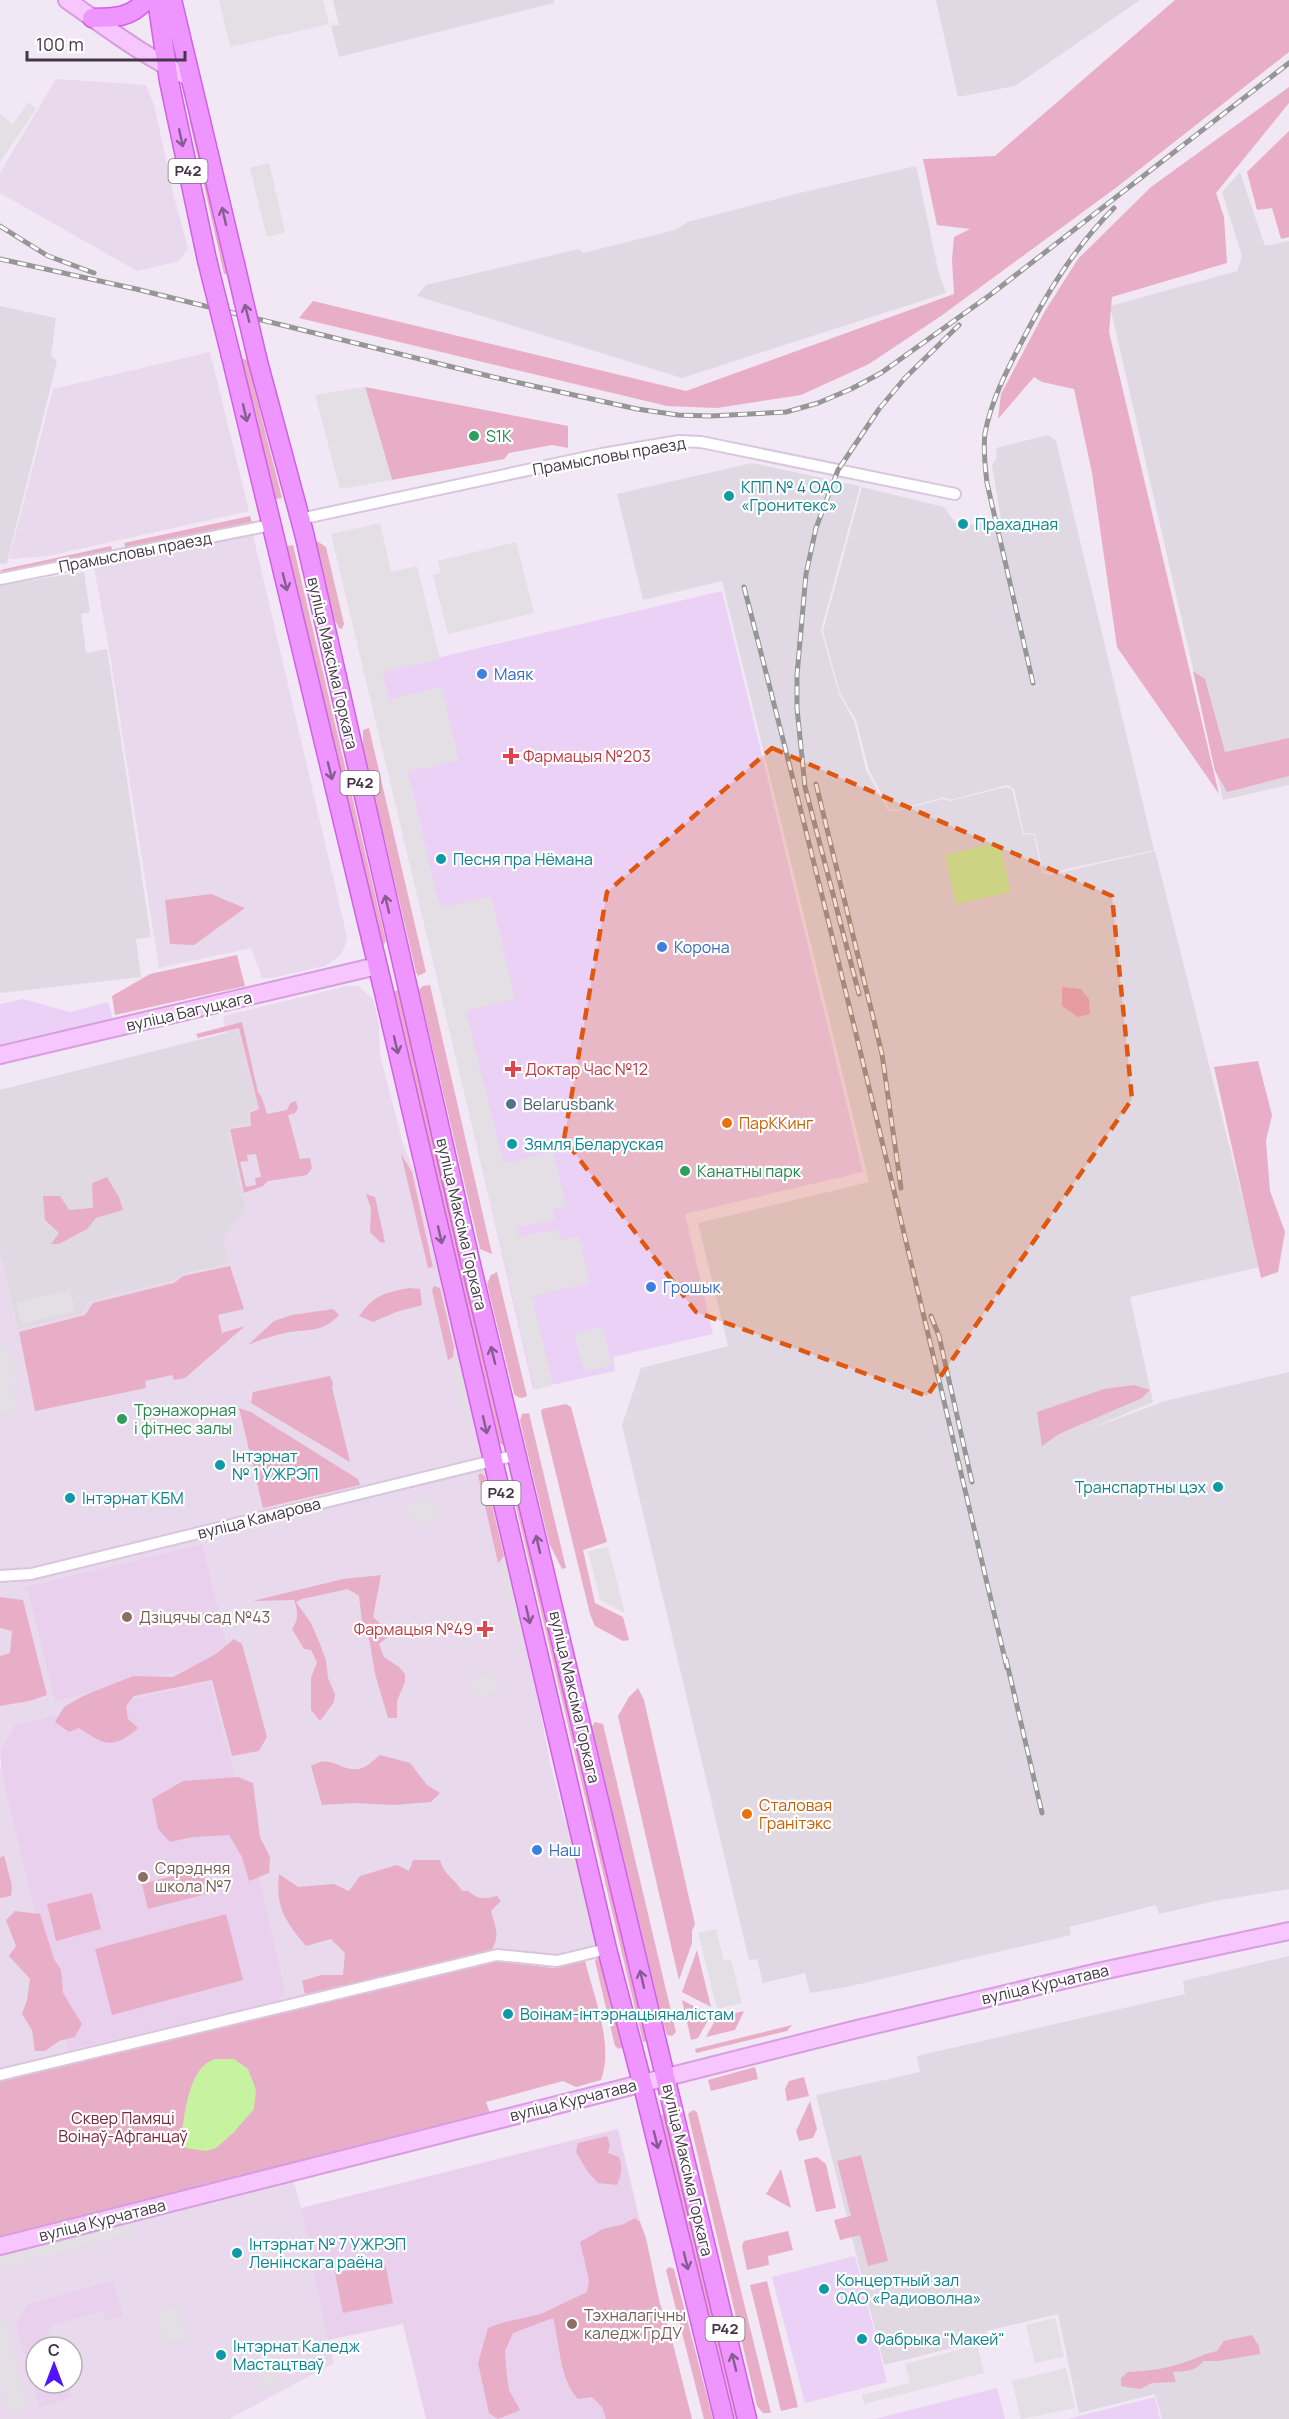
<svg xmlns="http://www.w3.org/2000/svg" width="1289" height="2419" viewBox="0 0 1289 2419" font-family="Manrope,sans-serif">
<rect width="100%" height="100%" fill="#f2e7f4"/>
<path fill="#e8d9ec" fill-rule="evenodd" d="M56 79 146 85 154 105 174 197 188 248 179 261 137 271 0 193V173Z
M210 352 249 511 48 556 9 559 53 389Z
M253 535 347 937 344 949 338 957 325 966 272 978H262L251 948 159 968 109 649 94 567Z
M347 986H358L373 999 379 1025 380 1055 403 1144 414 1171 528 1647 550 1763 563 1815 574 1842 601 1945 558 1956 500 1953 0 2070V1766L68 2050 241 1800 231 1765 16 1725 0 1751V1252L18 1329 85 1302 173 1281 183 1274 208 1269 223 1239 246 1210 228 1128 238 1030 226 1034 223 1016Z
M293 2179 301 2208 334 2363 229 2419H0V2252ZM36 2347H72V2383H36Z"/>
<path fill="#ebd1f6" d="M722 591 863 1172 685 1214 713 1334 613 1357 615 1371 533 1389 368 674Z
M23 999 70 1012 108 1002 113 1019 0 1046V1004Z
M855 2256 887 2382 805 2403 772 2277Z
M997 2388 1005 2419H875Z
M1155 2397 1160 2419H1067Z"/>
<path fill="#e0d9e3" d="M333 0H554V3L339 57 331 26 339 25Z
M936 0H1140L1015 86 958 97Z
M916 166 939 274 946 293 682 378 417 296 426 285 579 249 583 253 675 230 688 222 795 194Z
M1240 172 1265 246 1289 241V785L1223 800 1110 306 1237 271 1242 256 1222 192Z
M0 306 56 318 51 356 57 361 7 563 0 564Z
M1048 435 1056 441 1154 850 1049 873 1043 871 1035 834 1024 833 1014 789 1007 785 950 800 944 797 897 810 889 809 869 770 856 720 840 693 823 631 862 487 944 507 959 528 980 522 1002 526 992 465 997 458 996 448Z
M752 463 860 486 821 630 839 694 854 721 866 770 888 810 897 811 943 799 950 801 1006 787 1012 790 1023 834 1034 835 1042 873 1049 875 1155 851 1260 1267 1130 1297 1153 1402 1087 1430 1165 1401 1289 1372V1889L1215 1901 1159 1914 1156 1905 1069 1927 1071 1935 847 1987 810 1993 805 1973 763 1983 757 1959 749 1960 622 1425 641 1368 728 1346 698 1223 869 1182 722 581 643 600 617 494Z
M84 572 90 612 81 614 86 653 107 649 151 937 136 939 141 977 0 993V585Z
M238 1030 258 1108 248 1112 249 1125 228 1128 246 1210 223 1239 228 1264 183 1274 173 1281 86 1302 82 1313 18 1329 0 1252V1090Z
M1289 1956V2419H1162L1155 2394 1079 2413 1058 2314 986 2331 988 2339 884 2365 816 2095 920 2072 917 2056 1185 1994 1183 1981Z"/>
<path fill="#e9d0ed" d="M202 1544 227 1647 223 1660 55 1701 27 1587Z
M210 1682 241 1800 285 1992 277 2002 68 2050 2 1775 0 1751 15 1725Z
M618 2129 687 2419H426L403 2324 328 2340 301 2208Z
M113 2281 123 2316 106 2320 103 2311 52 2325 47 2334 51 2347H36V2383H61L64 2390 70 2389 72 2397 40 2407 16 2325 28 2304Z"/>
<path fill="#e9aec7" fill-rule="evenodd" d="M1175 0H1289V52L1117 187 941 316 869 364 801 395 717 408 667 406 299 318 313 301 686 391 954 294 952 259 954 237 970 229 937 225 923 159 995 156Z
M1289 87V103L1216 193 1224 217 1227 263 1112 297 1109 332 1219 794 1117 647 1092 473 1074 389 1042 382 1034 377 998 419 1001 394 1045 311 1078 259 1151 187Z
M195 118 229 274H224L189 119Z
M1289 131V237L1281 239 1272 208 1257 210 1247 172Z
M240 358 247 360 282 498 276 499Z
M365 387 568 426V448L552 445 509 453 504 459 392 480Z
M250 516 252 523 126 549 124 543Z
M317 541 326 547 344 624 342 629 339 628 332 615 315 546Z
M293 545 386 941 383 946 287 546Z
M111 546 113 552 6 574 0 570Z
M1193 671 1205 679 1225 752 1289 738V776L1227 792 1215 771Z
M369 728 426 972 418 976 416 972 363 748V730Z
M211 894 245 908 194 945 170 944 165 900Z
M237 955 245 986 115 1015 112 996 150 974Z
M430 985 492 1254 480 1249 419 990 423 986Z
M1062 987 1081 989 1089 999 1090 1014 1078 1017 1062 1006Z
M399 990 506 1441 503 1445 499 1443 392 992Z
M242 1022 258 1092 262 1098 267 1114 287 1110 290 1103 296 1101 298 1108 295 1113 288 1115 300 1159 310 1158 312 1168 307 1175 268 1181 263 1186 244 1193 230 1129 251 1126 250 1113 259 1109 239 1028 198 1038 196 1034ZM256 1154 261 1177 255 1178 256 1185 246 1187 240 1162 248 1161 247 1155Z
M1258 1061 1272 1115 1266 1141 1270 1191 1285 1232 1278 1272 1261 1278 1214 1067Z
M401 1154 412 1172 433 1267 428 1268Z
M107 1177 119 1197 123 1210 96 1218 87 1229 59 1244H51L59 1233 45 1220 43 1196H60L69 1210 93 1208 92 1183Z
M366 1194 375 1197 385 1242 381 1243 370 1232 371 1208Z
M230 1266 244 1309 218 1315 222 1333 245 1326 185 1378 174 1380 172 1375 145 1381 146 1388 35 1411 19 1332 85 1315 93 1303 174 1283 183 1276Z
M497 1272 527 1396C522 1399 518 1398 514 1394L487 1284 491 1275Z
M434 1286 440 1288 454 1347 453 1357 448 1360 432 1290Z
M409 1288 420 1289 422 1305 396 1312 373 1322 359 1316C375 1295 383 1293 409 1288Z
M333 1309 339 1315C323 1332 312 1329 290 1332 275 1335 262 1339 248 1345L274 1321 292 1315Z
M330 1376 333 1383 332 1387 350 1462 251 1403 253 1392Z
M1134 1385 1150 1390 1142 1398 1059 1434 1042 1446 1037 1412 1104 1389Z
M566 1404 571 1407 607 1542 583 1550 595 1603 623 1617 629 1640 623 1641 595 1626 590 1614 541 1412 542 1409Z
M239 1408 251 1412 358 1479 360 1485 263 1508Z
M529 1413 566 1568 562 1569 549 1543 520 1421 522 1414Z
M481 1473 485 1476 504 1556 498 1563 478 1475Z
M518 1487 650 2040 643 2042 512 1489Z
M381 1575 373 1617 383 1626 394 1632 379 1644 384 1657 399 1667 405 1674V1682L397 1701V1718H388L375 1674 370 1643 362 1621 359 1596 348 1589 302 1599 296 1602 311 1623 320 1644 326 1660 328 1678 335 1694 334 1702 320 1721 311 1710V1678L317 1662 311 1650 304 1649 292 1629C299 1619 298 1611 294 1600L253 1601 343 1579Z
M0 1597 23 1600 47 1695 29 1701 0 1706V1656L10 1653 12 1631 0 1628Z
M234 1639 242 1644 267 1737 259 1751 232 1756 212 1680 134 1696 126 1706 128 1719 138 1728C113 1750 104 1745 79 1728L69 1732 55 1722 64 1707 83 1696 133 1676 173 1677 216 1654Z
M638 1688 644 1700 695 1924 692 1931V1943L679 1980 618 1716 629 1697Z
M595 1722 603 1724 676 2032 672 2036 667 2035 661 2016 592 1726Z
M380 1755 410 1763 427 1785 440 1793 431 1802 394 1805 354 1803 322 1805 311 1766C331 1753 341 1772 359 1769 366 1768 374 1760 380 1755Z
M238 1777 253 1783 260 1837 270 1857 269 1873 249 1881 242 1857 229 1835 193 1837 170 1842 158 1829 152 1799 183 1781Z
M4 1855 12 1886 11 1896 0 1898V1858Z
M413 1860H440C443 1874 455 1879 462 1891H468C478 1900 485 1899 497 1896L501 1901 491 1911C496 1929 501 1937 489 1954L305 1994 302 1981 321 1975H343L345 1953 331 1939 306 1946C286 1922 275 1907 279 1874L298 1887 334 1884 349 1891 360 1876 397 1865 409 1871Z
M203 1868 210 1893 148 1909 142 1884Z
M92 1893 101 1929 56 1941 47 1904Z
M15 1911 40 1914 54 1959 61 1970 63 1993 82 2024 75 2037 59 2041 45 2051H35L32 2030 22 2014 27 2000 30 1979 9 1956 16 1946 6 1920Z
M226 1914 243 1980 112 2015 95 1949Z
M697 1950 711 2007 682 1992Z
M597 1958 604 1962 623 2047 619 2049 615 2046 595 1961Z
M492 1961 554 1968 585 1961C594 1997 614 2045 601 2080L576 2087 563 2081 486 2102 490 2113 0 2237V2079Z
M682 2000 711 2015 698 2038 691 2040Z
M744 2011 735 2030 706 2037 717 2017Z
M792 2025 787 2031 696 2053 695 2049Z
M755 2067 758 2079 711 2091 708 2080Z
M804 2077 809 2096 787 2101 785 2089 789 2081Z
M810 2101 817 2129 813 2138 799 2141 796 2131Z
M693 2110 697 2112 771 2413H763L757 2406 688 2114Z
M668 2114 741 2419H735L660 2115Z
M607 2136 610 2145 608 2153 619 2157C623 2168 621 2175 617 2185L598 2183 588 2172 576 2152 578 2143Z
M861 2155 888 2261 868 2266 860 2235 840 2240 834 2220 851 2216 837 2161Z
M817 2157 826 2164 836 2208 816 2212 804 2160Z
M781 2169 791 2208 766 2194Z
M635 2218 640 2222 646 2238 660 2304 669 2328 692 2419H606L602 2407 592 2397 578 2399C559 2379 560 2343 553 2318L513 2333 505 2351 507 2377 509 2390 520 2410 498 2419 489 2413 478 2363 488 2328 501 2323 541 2314 587 2292 589 2280 580 2242 603 2229 624 2224Z
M788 2231 793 2250 768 2256 769 2265 747 2270 742 2246 744 2241Z
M385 2263 393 2303 343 2313 335 2273Z
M669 2267 674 2269 713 2419H704L666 2270Z
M767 2281 798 2407 781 2411 750 2285Z
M1252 2335 1259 2346 1260 2354 1218 2361H1203C1196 2372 1184 2371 1173 2372L1176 2382 1152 2383 1140 2389 1121 2386V2378L1128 2372C1148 2371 1166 2369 1185 2362 1196 2359 1205 2353 1217 2351L1224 2341Z"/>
<path fill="#e3dfe5" d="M219 0H323L329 24 230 47Z
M29 102 36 109 0 162V114L13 124Z
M269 163 285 232 267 237 250 168Z
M365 387 392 480 340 489 315 395Z
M380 523 391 572 417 566 440 659 383 672 389 699 442 687 459 760 408 772 440 908 491 896 515 999 466 1011 503 1163 553 1152 566 1206 553 1209 556 1220 516 1227 519 1237 557 1229 561 1240 579 1236 590 1283 532 1296 553 1385 535 1390 331 534Z
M516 542 534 613 448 634 433 575 441 573 438 561Z
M70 1290 75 1311 21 1324 16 1303Z
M602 1327 612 1365 584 1372 574 1334Z
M9 1346 17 1381 11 1383 18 1411 0 1415V1348Z
M457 1359 472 1419 464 1417 452 1366Z
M433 1499 438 1519 413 1525 408 1505Z
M608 1547 625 1613 600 1600 588 1551Z
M506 1558 524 1634 516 1633 501 1567Z
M494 1672 498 1692 475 1697 471 1677Z
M571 1837 592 1926 584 1922 566 1844Z
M716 1929 724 1961 731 1960 742 2003 717 2009 698 1933Z
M133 2222 134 2234 0 2268V2255Z
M178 2305 185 2340 164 2344 157 2309Z
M4 2318 27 2407 7 2413 0 2385V2320Z
M1055 2318 1064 2357 1035 2363 1026 2325Z
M977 2345 984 2373 864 2404 862 2395 910 2383 905 2364Z
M275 2364 280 2386 262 2390 257 2368Z
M1066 2368 1075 2408 1021 2419 1012 2381Z"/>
<path fill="#c7f3a1" d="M999 842 1011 892 956 904 945 855Z
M216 2059H234L248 2069 256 2090 254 2109 234 2132 216 2148 206 2151 186 2148 182 2143V2136C184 2113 190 2064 216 2059Z"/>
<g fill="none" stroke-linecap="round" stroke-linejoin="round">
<g stroke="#d9c6de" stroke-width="14">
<path id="street" d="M300 519 602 454 679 441 701 442 955 494
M0 579 271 525
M0 1576 31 1574 517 1455
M0 2075 497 1955 557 1961 607 1949"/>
</g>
<g stroke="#d89de1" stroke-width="20">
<path id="secondary" d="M67 0C107 28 146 58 191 78
M0 1055 377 966
M0 2246 853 2030 1102 1971 1289 1931"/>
</g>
<g stroke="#d061e7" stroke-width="21">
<path id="primary" d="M157 0 169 81 207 260
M172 0 235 264
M92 18C114 18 131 18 146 0
M231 356 383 988 607 1949 645 2094 724 2419
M258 362 304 533 472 1269 747 2419"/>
</g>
<use href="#street" stroke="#fff" stroke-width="10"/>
<use href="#secondary" stroke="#f8c6ff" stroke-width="16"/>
<use href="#primary" stroke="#ee95ff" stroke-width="18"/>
<g stroke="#969696" stroke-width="5">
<path id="rail" d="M0 226 48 256 94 273
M0 259 136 289 493 377 637 409 678 415 711 416 786 412 818 403 851 389 881 373 990 295 1289 63
M744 587C837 946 922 1307 1007 1668
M1033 683 987 483C985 466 983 450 985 433 991 402 1005 374 1019 347 1045 296 1073 249 1114 208
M816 784 882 1054 901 1188
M859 994 805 787 797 708V675L806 574 816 528 838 470 879 409 905 378 959 325
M931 1316 939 1336 972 1482
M1006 1659 1042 1813"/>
</g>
<use href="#rail" stroke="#fff" stroke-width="3" stroke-dasharray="9" stroke-linecap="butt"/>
<g stroke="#d061e7" stroke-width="21" stroke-linecap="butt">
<path id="primary-bridge" d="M207 260 231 356
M235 264 258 362"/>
</g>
<use href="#primary-bridge" stroke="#ee95ff" stroke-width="18"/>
</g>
<defs><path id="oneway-shaft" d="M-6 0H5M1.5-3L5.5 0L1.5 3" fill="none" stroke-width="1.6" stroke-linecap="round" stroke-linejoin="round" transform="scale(1.5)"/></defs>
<g stroke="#875c91">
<use href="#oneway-shaft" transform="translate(181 138) rotate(78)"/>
<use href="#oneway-shaft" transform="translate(224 216) rotate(-103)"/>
<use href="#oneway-shaft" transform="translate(247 313) rotate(-104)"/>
<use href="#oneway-shaft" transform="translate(245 413) rotate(77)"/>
<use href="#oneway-shaft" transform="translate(285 582) rotate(76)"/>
<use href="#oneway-shaft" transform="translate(330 771) rotate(76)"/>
<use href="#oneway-shaft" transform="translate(387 904) rotate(-103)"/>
<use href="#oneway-shaft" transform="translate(396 1045) rotate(77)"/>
<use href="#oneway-shaft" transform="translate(440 1235) rotate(77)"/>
<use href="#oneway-shaft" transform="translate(493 1355) rotate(-104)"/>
<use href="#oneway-shaft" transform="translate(485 1425) rotate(77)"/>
<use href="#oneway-shaft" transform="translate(538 1544) rotate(-103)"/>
<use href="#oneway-shaft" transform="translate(528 1615) rotate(77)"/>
<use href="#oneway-shaft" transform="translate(642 1979) rotate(-103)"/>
<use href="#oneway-shaft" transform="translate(656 2140) rotate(76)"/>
<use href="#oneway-shaft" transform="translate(686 2261) rotate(76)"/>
<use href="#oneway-shaft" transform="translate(734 2362) rotate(-104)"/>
</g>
<path fill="#e0570f" fill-opacity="0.2" stroke="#e0570f" stroke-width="4.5" stroke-dasharray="12 8" stroke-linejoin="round" d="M772 748 1112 896 1132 1099 927 1396 696 1312 564 1139 607 892Z"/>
<g fill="#2e9e5b" stroke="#fff" stroke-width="2">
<circle cx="474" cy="436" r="6"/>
<circle cx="685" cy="1171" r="6"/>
<circle cx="122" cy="1419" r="6"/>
</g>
<g fill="#0f9aa8" stroke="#fff" stroke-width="2">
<circle cx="729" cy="496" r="6"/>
<circle cx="963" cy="524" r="6"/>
<circle cx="441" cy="859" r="6"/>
<circle cx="512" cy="1144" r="6"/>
<circle cx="220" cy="1465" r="6"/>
<circle cx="1218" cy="1487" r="6"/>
<circle cx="70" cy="1498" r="6"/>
<circle cx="508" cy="2014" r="6"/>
<circle cx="237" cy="2253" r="6"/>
<circle cx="824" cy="2289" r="6"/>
<circle cx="862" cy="2339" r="6"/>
<circle cx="221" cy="2355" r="6"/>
</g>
<g fill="#3f7fe0" stroke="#fff" stroke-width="2">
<circle cx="482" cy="674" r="6"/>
<circle cx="662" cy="947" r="6"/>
<circle cx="651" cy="1287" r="6"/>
<circle cx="537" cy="1850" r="6"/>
</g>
<g fill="#e0444e" stroke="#fff" stroke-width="2">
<path d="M508 747h6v6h6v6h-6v6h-6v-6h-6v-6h6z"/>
<path d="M510 1060h6v6h6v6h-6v6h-6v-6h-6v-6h6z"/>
<path d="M482 1620h6v6h6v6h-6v6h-6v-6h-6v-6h6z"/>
</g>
<circle fill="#5c6f8a" stroke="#fff" stroke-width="2" cx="511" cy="1104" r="6"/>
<g fill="#e8710a" stroke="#fff" stroke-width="2">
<circle cx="727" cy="1123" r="6"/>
<circle cx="747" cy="1814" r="6"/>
</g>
<g fill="#8d6e63" stroke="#fff" stroke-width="2">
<circle cx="127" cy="1617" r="6"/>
<circle cx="143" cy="1877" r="6"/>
<circle cx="572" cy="2324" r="6"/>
</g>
<g text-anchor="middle" stroke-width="4.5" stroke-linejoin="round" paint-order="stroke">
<g fill="#fff" stroke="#7b727e" stroke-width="1.5">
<rect x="168.5" y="159" width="39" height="24" rx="4.5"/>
<rect x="340.5" y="771" width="39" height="24" rx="4.5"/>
<rect x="481.5" y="1481" width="39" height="24" rx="4.5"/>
<rect x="705.5" y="2317" width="39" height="24" rx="4.5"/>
</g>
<g font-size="15" font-weight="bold" fill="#433647">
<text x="188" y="176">Р42</text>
<text x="360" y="788">Р42</text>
<text x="501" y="1498">Р42</text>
<text x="725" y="2334">Р42</text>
</g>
<g font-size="16" fill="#27864d" stroke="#fff" text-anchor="start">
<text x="486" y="442">S1K</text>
<text x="697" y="1177">Канатны парк</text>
<text x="134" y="1416">Трэнажорная<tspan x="134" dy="18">і фітнес залы</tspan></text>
</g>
<g font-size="16" fill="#433647" stroke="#fff">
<text transform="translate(609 456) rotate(-10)" y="6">Прамысловы праезд</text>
<text transform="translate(135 552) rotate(-11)" y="6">Прамысловы праезд</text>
<text transform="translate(333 663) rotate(77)" y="6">вуліца Максіма Горкага</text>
<text transform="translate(189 1011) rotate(-13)" y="6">вуліца Багуцкага</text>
<text transform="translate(462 1224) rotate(77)" y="6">вуліца Максіма Горкага</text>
<text transform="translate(259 1518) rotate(-14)" y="6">вуліца Камарова</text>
<text transform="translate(575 1697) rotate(77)" y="6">вуліца Максіма Горкага</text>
<text transform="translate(1045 1984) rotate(-13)" y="6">вуліца Курчатава</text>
<text transform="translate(573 2100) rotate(-14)" y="6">вуліца Курчатава</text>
<text transform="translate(688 2170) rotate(77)" y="6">вуліца Максіма Горкага</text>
<text transform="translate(102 2220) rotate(-14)" y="6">вуліца Курчатава</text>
</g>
<g font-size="16" fill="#0d838f" stroke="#fff" text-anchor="start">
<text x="741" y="493">КПП № 4 ОАО<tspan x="741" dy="18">«Гронитекс»</tspan></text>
<text x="975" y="530">Прахадная</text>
<text x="453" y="865">Песня пра Нёмана</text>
<text x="524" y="1150">Зямля Беларуская</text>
<text x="232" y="1462">Інтэрнат<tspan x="232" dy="18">№ 1 УЖРЭП</tspan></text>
<text x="1206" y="1493" text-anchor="end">Транспартны цэх</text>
<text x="82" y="1504">Інтэрнат КБМ</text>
<text x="520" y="2020">Воінам-інтэрнацыяналістам</text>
<text x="249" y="2250">Інтэрнат № 7 УЖРЭП<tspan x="249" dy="18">Ленінскага раёна</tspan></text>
<text x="836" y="2286">Концертный зал<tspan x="836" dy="18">ОАО «Радиоволна»</tspan></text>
<text x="874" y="2345">Фабрыка "Макей"</text>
<text x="233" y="2352">Інтэрнат Каледж<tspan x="233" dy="18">Мастацтваў</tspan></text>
</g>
<g font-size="16" fill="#366cbe" stroke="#fff" text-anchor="start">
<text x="494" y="680">Маяк</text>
<text x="674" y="953">Корона</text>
<text x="663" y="1293">Грошык</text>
<text x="549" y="1856">Наш</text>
</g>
<g font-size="16" fill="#be3a42" stroke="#fff" text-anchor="start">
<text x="523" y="762">Фармацыя №203</text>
<text x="525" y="1075">Доктар Час №12</text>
<text x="473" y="1635" text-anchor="end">Фармацыя №49</text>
</g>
<g font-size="16" fill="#4e5e75" stroke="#fff" text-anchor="start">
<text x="523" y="1110">Belarusbank</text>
</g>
<g font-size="16" fill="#c56008" stroke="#fff" text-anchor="start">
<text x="739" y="1129">ПарККинг</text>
<text x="759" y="1811">Сталовая<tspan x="759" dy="18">Гранітэкс</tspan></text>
</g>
<g font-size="16" fill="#785e54" stroke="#fff" text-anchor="start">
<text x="139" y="1623">Дзіцячы сад №43</text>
<text x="155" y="1874">Сярэдняя<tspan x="155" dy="18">школа №7</tspan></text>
<text x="584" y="2321">Тэхналагічны<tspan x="584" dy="18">каледж ГрДУ</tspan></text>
</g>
<g font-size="16" fill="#7b273c" stroke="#fff">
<text x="123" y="2124">Сквер Памяці<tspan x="123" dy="18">Воінаў-Афганцаў</tspan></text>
</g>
</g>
<g transform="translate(54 2365)"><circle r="28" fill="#ffffff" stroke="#b4afb5" stroke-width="1.5"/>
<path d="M0-4.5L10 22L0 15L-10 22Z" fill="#5413ff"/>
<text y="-9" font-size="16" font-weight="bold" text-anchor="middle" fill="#433647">С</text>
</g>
<path d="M27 51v9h158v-9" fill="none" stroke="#433647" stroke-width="3"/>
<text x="36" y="51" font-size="18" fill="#433647" stroke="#ffffff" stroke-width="4.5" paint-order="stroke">100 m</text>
</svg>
